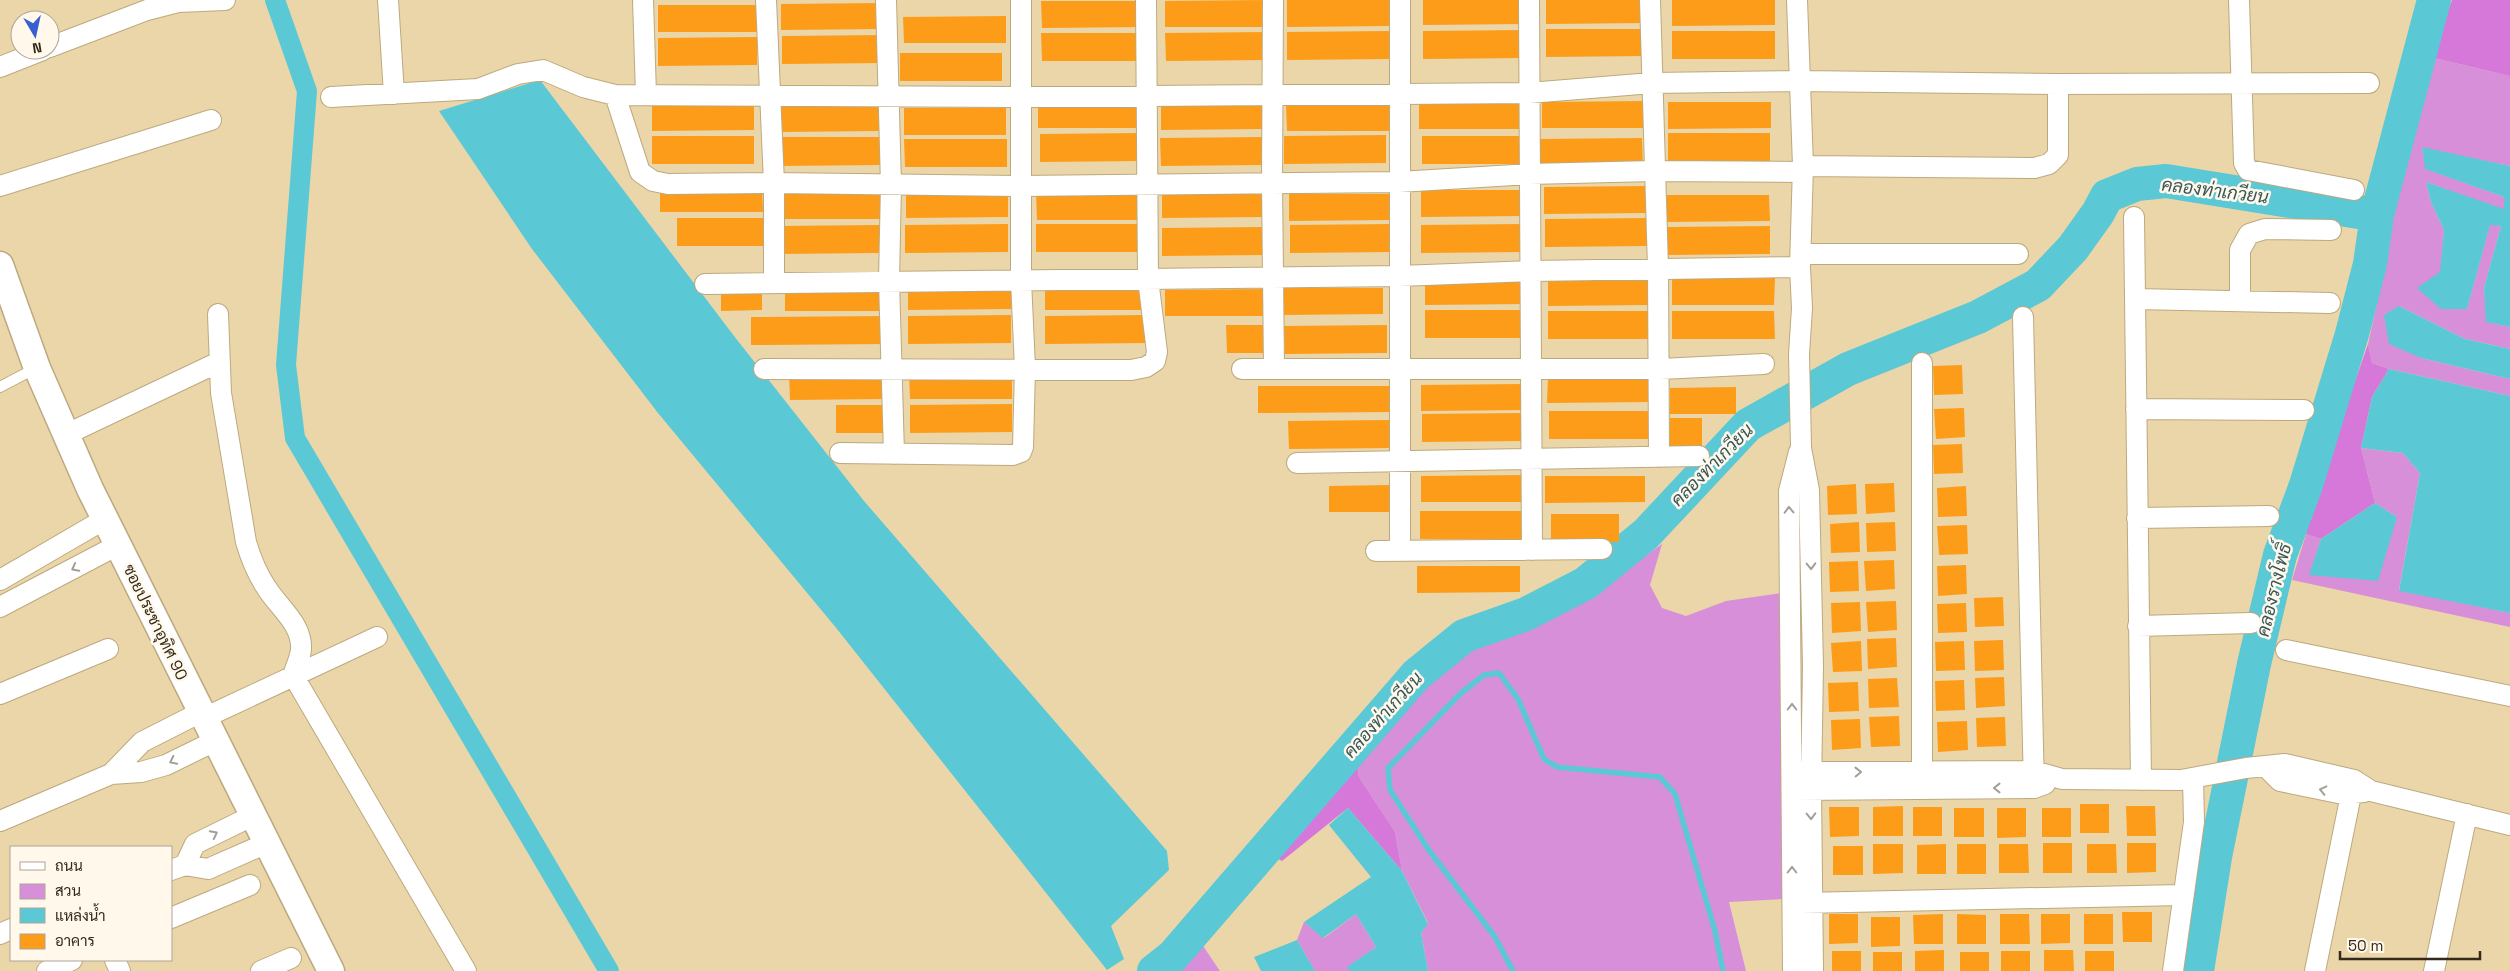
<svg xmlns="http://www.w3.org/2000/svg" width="2510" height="971" viewBox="0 0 2510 971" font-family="'Space Grotesk',Sarabun,sans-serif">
<rect width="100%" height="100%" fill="#ebd6a9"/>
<path fill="#d78fd9" d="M2430 57 2510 76V166L2422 148 2426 169 2504 197V210L2426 182 2431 202 2444 230 2441 272 2467 309 2490 224 2501 226 2484 288 2487 322 2510 327V349L2465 339 2399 306 2421 358 2510 379V396L2389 369 2372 363 2368 344 2383 276 2404 135Z
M2361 448 2403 453 2420 473 2399 590 2510 613V627L2292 580 2306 534 2321 539 2310 575 2397 517 2375 503Z
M1662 544 1650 585 1662 608 1686 616 1726 601 1781 593 1783 899 1729 902 1746 971H1428L1421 933 1428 923 1402 871 1395 832 1359 777 1357 766 1446 662 1483 638 1584 600Z
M1356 914 1376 947 1348 967 1350 971H1315L1297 940 1304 922 1324 938Z
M1199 940 1220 971H1168Z"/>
<path fill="#d578d9" d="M2452 0H2510V76L2430 57Z
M2368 344 2372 363 2389 369 2372 397 2361 448 2375 503 2321 539 2306 534 2308 517Z
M1357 766 1359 777 1395 832 1402 871 1348 808 1282 861 1266 852 1342 771Z"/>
<path fill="#5bc8d5" d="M540 80 734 336 864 501 1167 851 1169 870 1111 926 1124 959 1107 970 837 629 658 413 532 249 439 111Z
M2422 147 2510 166V327L2486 322 2484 288 2501 226 2490 225 2467 309H2441L2417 288 2440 272 2444 230 2431 202 2426 182 2504 209V197L2425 169Z
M2399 306 2465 339 2510 349V379L2421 358 2389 344 2384 315Z
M2389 369 2510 396V613L2399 591 2420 473 2403 453 2361 448 2372 397Z
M2375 503 2397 517 2378 581 2309 575 2321 539Z
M1348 808 1402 871 1428 924 1421 933 1428 971H1350L1347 967 1376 947 1356 914 1323 938 1304 922 1371 877 1329 825Z
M1297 940 1315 971H1261L1254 957Z"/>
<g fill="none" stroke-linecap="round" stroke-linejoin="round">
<path stroke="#5bc8d5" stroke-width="5.5" d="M1513 971 1495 937 1428 849 1390 790 1388 768 1460 694 1484 675 1499 673 1518 699 1544 759 1557 767 1660 777 1675 794 1715 931 1723 971"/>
<path stroke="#5bc8d5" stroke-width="20" d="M275 0 307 91 286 365 295 438 609 971"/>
<path stroke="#5bc8d5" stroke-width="34" d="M1154 971 1173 956 1416 675 1464 636 1526 614 1586 583 1646 534 1748 425 1848 369 1978 317 2038 285 2073 248 2098 213 2107 196 2137 184 2166 181 2377 215
M2197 971 2215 857 2254 664 2280 555 2306 485 2352 334 2370 264 2377 215 2434 0"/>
</g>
<path fill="#fd9c18" d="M1268 0V27H1165V1Z
M1287 0H1390V26L1287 27Z
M1423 0H1525V24L1423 25Z
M1546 0H1648L1649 23 1546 24Z
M1672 0H1775V25L1672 26Z
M1041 1H1144V27L1042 28Z
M884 3V29L781 30V4Z
M658 5H757V32H658Z
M1006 16V43H904L903 17Z
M1546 29H1649V56L1546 57Z
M1525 30V58L1423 59V31Z
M1390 31V59L1287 60V32Z
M1672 31H1775V59H1672Z
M1268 32V60L1166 61 1165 33Z
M1041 33H1144V61H1042Z
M884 35V63L782 64V36Z
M757 37V65L658 66V38Z
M900 53H1002V81H900Z
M1141 101V128H1038V102Z
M1645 101V128H1542V102Z
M1419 102H1522V129H1419Z
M1668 102H1771V128L1668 129Z
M754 103V130L652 131V104Z
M1263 103 1264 129 1161 130V104Z
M881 104V131L779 132V105Z
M1389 104V131H1287L1286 105Z
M904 108H1006V135H904Z
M1142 133V161L1040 162V134Z
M1668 133H1770V161H1668Z
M1386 135V163L1284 164V136Z
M652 136H754V164H652Z
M1422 136H1524V164H1422Z
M779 137H881V165L779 166Z
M1263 137V165L1161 166 1160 138Z
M1642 138 1643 166 1540 167V139Z
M904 139H1007V167H905Z
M762 185 763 212H660V186Z
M1646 186 1647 213 1544 214V187Z
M1421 190H1524V216L1421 217Z
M906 191H1008V217L906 218Z
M1162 191H1264L1265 217 1162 218Z
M881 192V219H779V193Z
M1139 193V220H1037L1036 194Z
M1289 194H1391V220L1289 221Z
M1667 195H1769L1770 221 1667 222Z
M677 218H763V246H677Z
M1648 218V246L1545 247V219Z
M1008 224V252L905 253V225Z
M1036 224H1138V252H1036Z
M1393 224V252L1290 253V225Z
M1524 224V252L1421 253V225Z
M879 225V253L777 254V226Z
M1770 226V254L1667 255V227Z
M1265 227V255L1162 256V228Z
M1527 277 1528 304 1425 305V278Z
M1651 278 1650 305 1548 306V279Z
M1775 278 1774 305H1672V279Z
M1011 283V309L908 310V284Z
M1045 283H1148V310H1045Z
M887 284V311H785V285Z
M762 285V310L721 311V286Z
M1280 288H1383V314L1281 315Z
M1268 289V316H1165V290Z
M1425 310H1527L1528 338H1425Z
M1548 311H1651V339H1548Z
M1672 311H1774L1775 339H1672Z
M1011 315V343L908 344V316Z
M1148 315V343L1045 344V316Z
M887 316V344L751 345V317Z
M1226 325H1263V353H1227Z
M1387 325V353L1285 354 1284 326Z
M1962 365 1963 394 1934 395 1933 366Z
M1012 372V399H910L909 373Z
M789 373H886V399L790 400Z
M1548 376H1650V402L1547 403Z
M1524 384V410L1421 411V385Z
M1258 386H1392V412L1258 413Z
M1736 387V414H1670V388Z
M1012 404V432L910 433V405Z
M836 405H886L887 433H836Z
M1964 408 1965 437 1936 439 1934 409Z
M1549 411H1651L1652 439H1549Z
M1524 413V441L1422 442V414Z
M1670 418H1702V446H1670Z
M1391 420V448L1289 449 1288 421Z
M1962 444 1963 473 1934 474 1933 445Z
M1524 475V502H1421V476Z
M1545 476H1645V502L1545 503Z
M1894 483 1895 512 1866 514 1865 484Z
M1856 484 1857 514 1828 515 1827 486Z
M1390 485V512H1329V486Z
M1966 486 1967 516 1938 517 1937 488Z
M1420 511H1523V539H1420Z
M1551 514H1619V542H1551Z
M1859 522 1860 552 1831 553 1830 524Z
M1895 522 1896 551 1867 552 1866 523Z
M1967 525 1968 554 1939 555 1937 526Z
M1894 560 1895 589 1866 591 1864 561Z
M1858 561 1859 591 1830 592 1829 562Z
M1966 565 1967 594 1938 596 1937 566Z
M1417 566H1520V592L1417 593Z
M2003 597 2004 626 1975 627 1974 598Z
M1896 601 1897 630 1868 632 1866 602Z
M1860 602 1861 631 1832 633 1831 603Z
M1966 603 1967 632 1938 633 1937 604Z
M1896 638 1897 667 1868 669 1867 639Z
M2003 640 2004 670 1975 671 1974 641Z
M1861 641 1862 671 1833 672 1831 643Z
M1964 641 1965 670 1936 671 1935 642Z
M2004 677 2005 706 1976 708 1975 678Z
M1897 678 1899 707 1869 708 1868 679Z
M1964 680 1965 710 1936 711 1935 681Z
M1858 682 1859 711 1829 712 1828 683Z
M1899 716 1900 746 1871 747 1869 717Z
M2005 717 2006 746 1977 747 1976 718Z
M1860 719 1861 748 1832 750 1831 720Z
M1967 721 1968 750 1938 752 1937 722Z
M2080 804H2109V833H2080Z
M1903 806V836H1873V807Z
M2126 806H2155L2156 836H2127Z
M1829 807H1859V836L1830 837Z
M1913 807H1942V836H1913Z
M1954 808H1984V837H1954Z
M1997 808H2026V837L1997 838Z
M2042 808H2071V837H2042Z
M2043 843H2072V873H2043Z
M2127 843H2156V872L2127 873Z
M1873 844H1903V873L1873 874Z
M1946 844V874H1917V845Z
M1957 844H1986V874H1957Z
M1999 844H2028L2029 873H1999Z
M2087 844H2116L2117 873H2087Z
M1833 846H1863V875H1833Z
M2122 912H2152V942H2123Z
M1829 914H1858V943L1829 944Z
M1943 914V944H1914L1913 915Z
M1957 914 1986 915V944H1957Z
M2000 914H2029L2030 944H2000Z
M2041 914H2070V943L2041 944Z
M2084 914H2113V944H2084Z
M1871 917H1900V946L1871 947Z
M1944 950V971H1915V951Z
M2044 950H2073L2074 971H2044Z
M1832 951H1861V971H1832Z
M2001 951H2030V971H2001Z
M2085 951H2114V971H2085Z
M1873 952H1902V971H1873Z
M1960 952H1989V971H1960Z"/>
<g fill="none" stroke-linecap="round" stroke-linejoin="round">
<g stroke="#bda97e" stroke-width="12">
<path id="service" d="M0 387 36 368"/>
</g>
<g stroke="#bda97e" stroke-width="22">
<path id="minor" d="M388 0 394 94
M643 0 646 95
M766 0 774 183V283
M886 0 891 185 889 280 894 454
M1273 0 1272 183 1274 368
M1529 0 1532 550
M1650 0 1658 268 1659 457
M1797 0 1803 166 1800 267 1802 308 1799 354 1801 448 1809 490 1813 666 1811 789 1813 971
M2239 0 2244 163 2248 170 2354 190
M50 47 147 10 178 2 225 0
M0 67 43 50
M615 95 1021 97 1529 93 1652 83 1799 81 2058 84 2369 83
M331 97 478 89 518 74 543 70 583 87 615 95 640 172 653 181 668 184 774 183 1021 186 1399 182 1529 174 1654 171 1802 172
M1803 166 2034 168 2049 164 2058 155V84
M0 186 211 120
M2134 217 2141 780
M1801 254H2018
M705 284 1399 276 1531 271 1800 267
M2135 299 2330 303
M2240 301V250L2249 234 2265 229 2331 230
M218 314 221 393 246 542C251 559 256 572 266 587 278 607 303 624 301 650 300 658 296 667 293 675L466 971
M2023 317 2034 788
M1922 363V789
M764 369 1131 370 1146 367 1155 361 1157 352 1148 279 1146 0
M1242 369H1660L1764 364
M2136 409 2304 410
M65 435 219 362
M840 453 1013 455 1021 452 1023 447 1025 368 1021 280V0
M1297 463 1699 456
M2137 518 2269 516
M1376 551 1602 549
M1400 551V0
M0 580 105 519
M0 607 118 545
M2138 626 2251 623
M2286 650 2510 696
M0 694 108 649
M206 717 377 637
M2266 767 2280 781 2343 794 2364 792
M1792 772 2034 771 2062 779 2181 780 2246 768 2285 764 2354 780 2371 791 2510 825
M111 774 142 742 201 712
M1798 790 2034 788 2045 784
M0 821 111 774 141 772 166 765 217 740
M185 865 195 844 254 815
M171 870 185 865 208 869 267 843
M1802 903 2182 895
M171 918 250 885
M0 934 11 929
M115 960 120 971
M47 971 72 960
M261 971 291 958
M1793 971 1789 491 1799 452
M2173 971 2194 822 2193 778
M2315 971 2354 780
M2434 971 2467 814"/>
</g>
<g stroke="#bda97e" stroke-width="29">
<path id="tertiary" d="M0 265 37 368 90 489 331 971"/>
</g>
<use href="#service" stroke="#fff" stroke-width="10"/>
<use href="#minor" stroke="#fff" stroke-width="20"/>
<use href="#tertiary" stroke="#fff" stroke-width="26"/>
</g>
<defs><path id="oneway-chevron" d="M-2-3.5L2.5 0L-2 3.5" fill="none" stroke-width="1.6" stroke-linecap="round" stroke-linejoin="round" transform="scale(1.25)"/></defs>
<g stroke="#a39f98">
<use href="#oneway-chevron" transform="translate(1789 510) rotate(-91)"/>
<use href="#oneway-chevron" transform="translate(1811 566) rotate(89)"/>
<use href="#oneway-chevron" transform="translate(75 568) rotate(152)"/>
<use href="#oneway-chevron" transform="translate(1792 707) rotate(-90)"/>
<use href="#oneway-chevron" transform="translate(173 761) rotate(154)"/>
<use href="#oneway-chevron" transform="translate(1858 772) rotate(-1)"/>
<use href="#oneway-chevron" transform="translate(1997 788) rotate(180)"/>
<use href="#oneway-chevron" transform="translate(2323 790) rotate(-167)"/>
<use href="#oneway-chevron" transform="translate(1811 816) rotate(89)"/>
<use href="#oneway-chevron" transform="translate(214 834) rotate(-27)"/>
<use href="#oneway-chevron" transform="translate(1792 870) rotate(-90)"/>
</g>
<g text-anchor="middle" stroke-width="5" stroke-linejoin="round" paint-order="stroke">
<g font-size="16" fill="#332a19" stroke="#fff8eb">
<text transform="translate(156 622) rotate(64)" y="6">ซอยประชาอุทิศ 90</text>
</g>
<g font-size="18" font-style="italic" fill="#35565a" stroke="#fff8eb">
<text transform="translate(2215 191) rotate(7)" y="6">คลองท่าเกวียน</text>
<text transform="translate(1712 465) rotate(-45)" y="6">คลองท่าเกวียน</text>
<text transform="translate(2274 590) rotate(-76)" y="6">คลองรางโพธิ์</text>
<text transform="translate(1383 715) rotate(-48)" y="6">คลองท่าเกวียน</text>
</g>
</g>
<rect x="10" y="846" width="162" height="115" fill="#fff8eb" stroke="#ada697"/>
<rect x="20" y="862" width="25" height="8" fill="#ffffff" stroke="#ada697"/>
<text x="55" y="871" font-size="15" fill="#332a19">ถนน</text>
<rect x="20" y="884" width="25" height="15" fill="#d78fd9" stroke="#ada697"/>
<text x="55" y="896" font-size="15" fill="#332a19">สวน</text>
<rect x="20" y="908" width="25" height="15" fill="#5bc8d5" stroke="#ada697"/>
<text x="55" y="921" font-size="15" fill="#332a19">แหล่งน้ำ</text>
<rect x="20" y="934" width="25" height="15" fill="#fd9c18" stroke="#ada697"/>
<text x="55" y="946" font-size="15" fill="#332a19">อาคาร</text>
<g transform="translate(35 35) rotate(171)"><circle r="24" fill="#fff8eb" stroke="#ada697"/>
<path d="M0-4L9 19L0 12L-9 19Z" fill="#3860d1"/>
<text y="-8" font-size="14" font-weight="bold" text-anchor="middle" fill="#332a19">N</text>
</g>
<path d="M2340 951v8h140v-8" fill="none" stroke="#332a19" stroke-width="2.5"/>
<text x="2348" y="951" font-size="15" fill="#332a19" stroke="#fff8eb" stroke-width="4" paint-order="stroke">50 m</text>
</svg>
